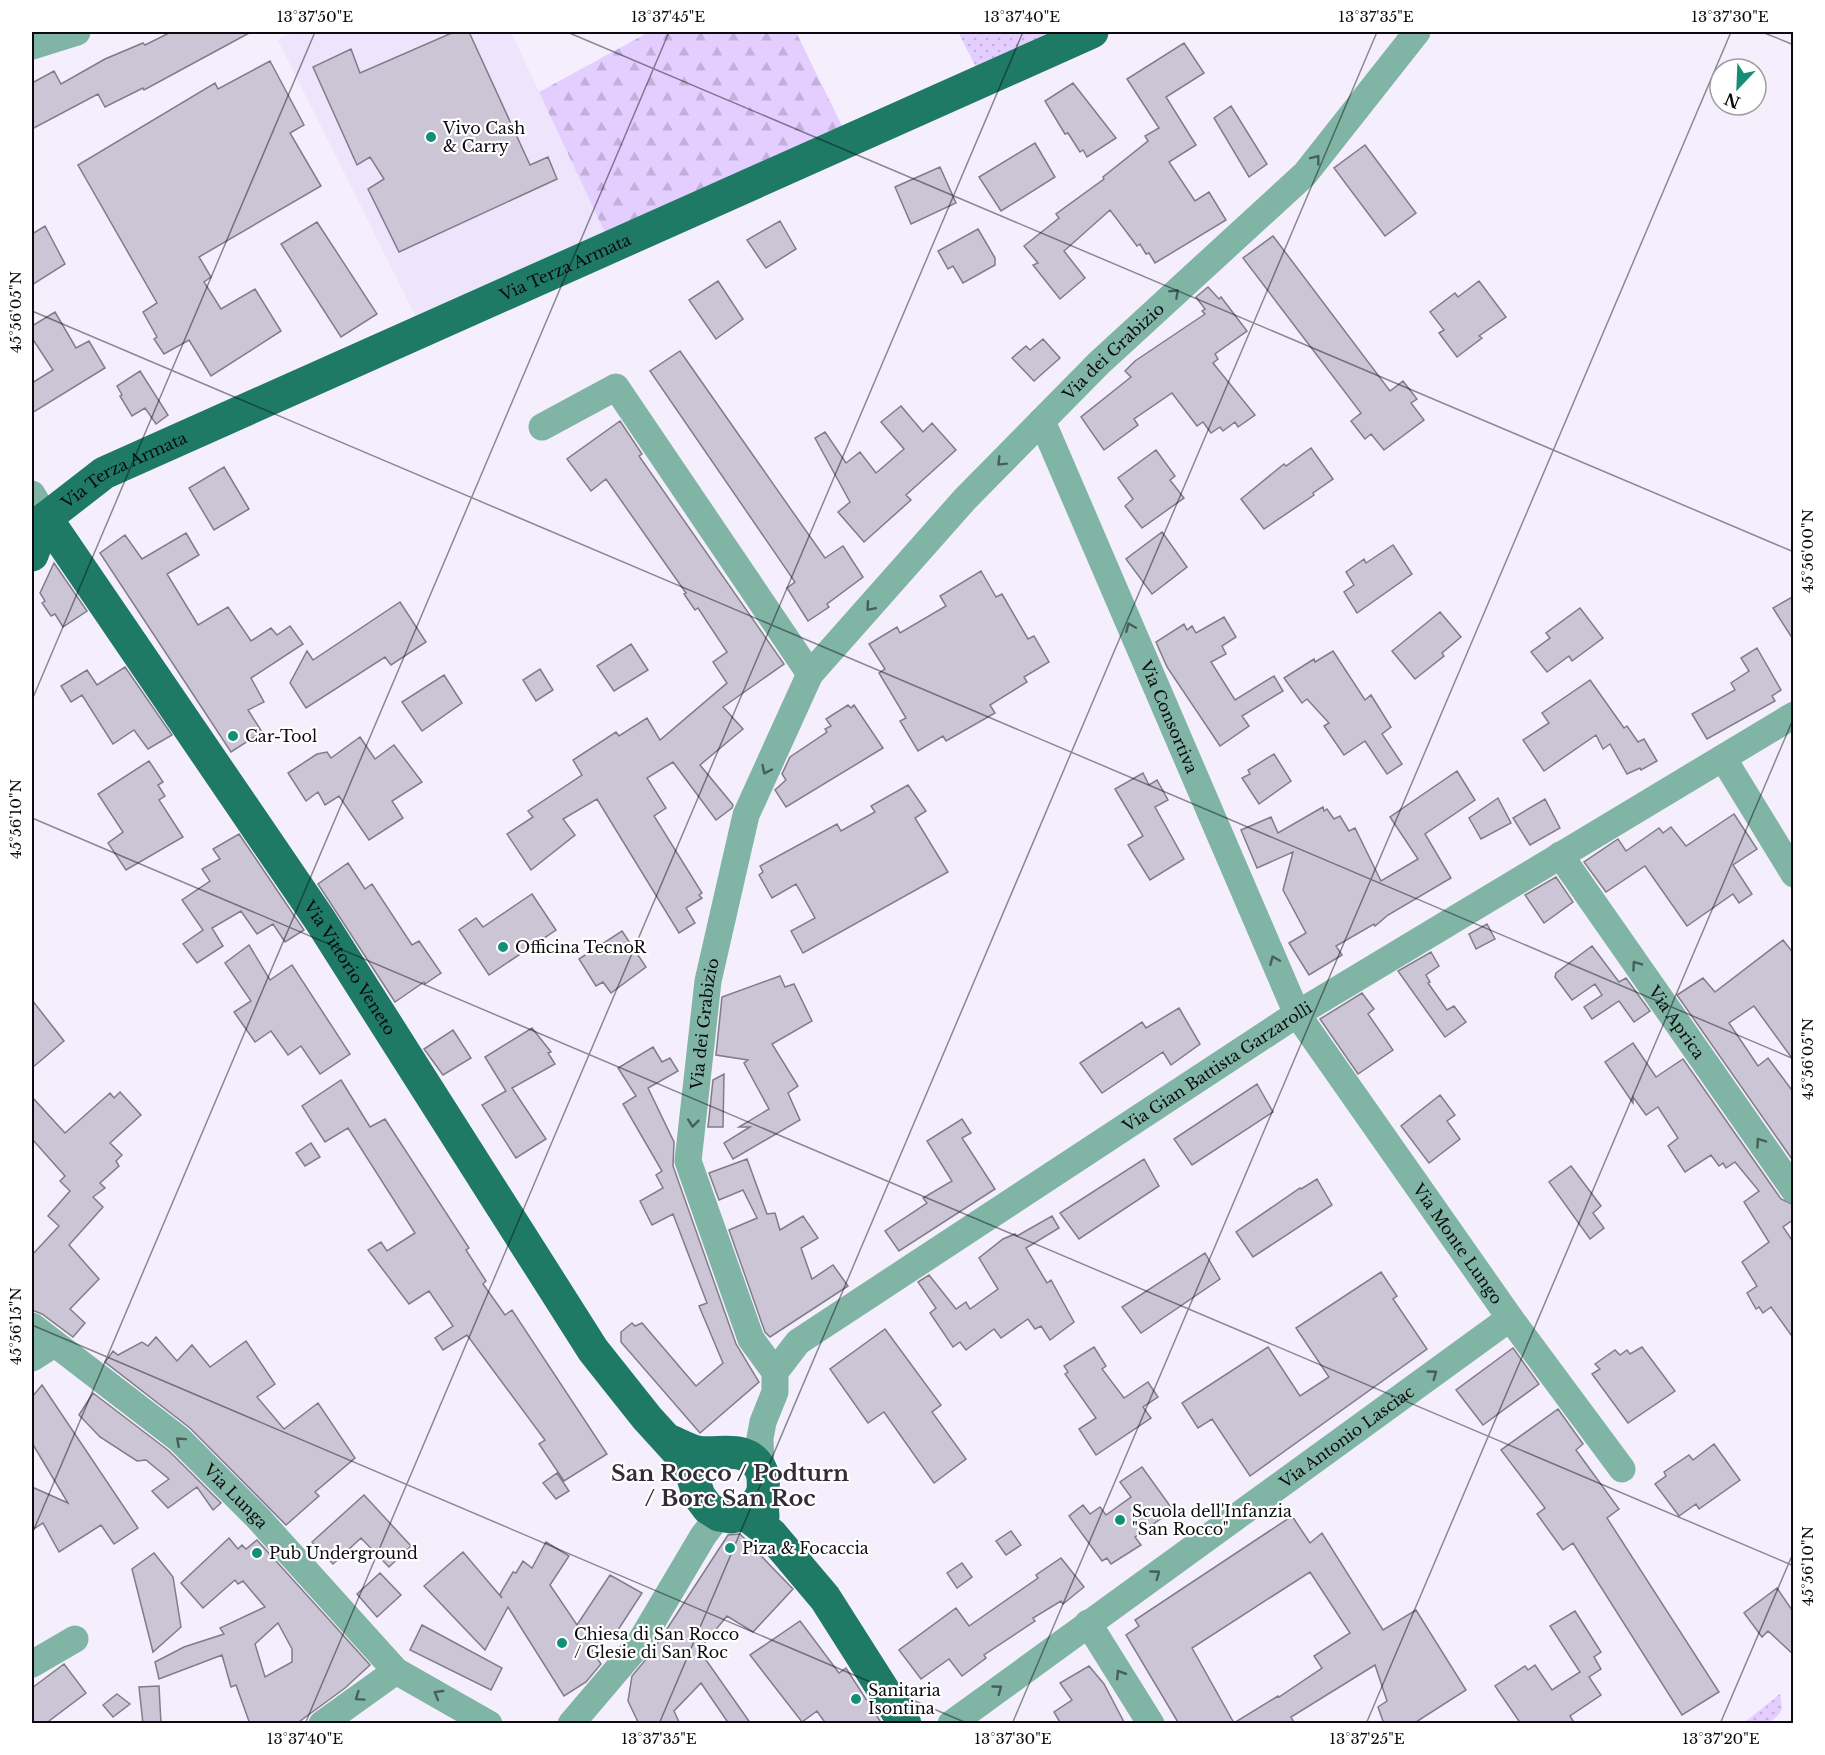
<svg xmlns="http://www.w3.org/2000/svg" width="1825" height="1755" viewBox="0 0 1825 1755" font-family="'Libre Baskerville',serif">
<defs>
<pattern id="grass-dots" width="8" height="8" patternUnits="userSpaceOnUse" patternTransform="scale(1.5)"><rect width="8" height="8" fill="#e3ceff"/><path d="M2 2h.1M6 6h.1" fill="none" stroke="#c2b0d9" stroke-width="1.8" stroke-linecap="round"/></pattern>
<pattern id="forest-firs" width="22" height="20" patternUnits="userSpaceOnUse" patternTransform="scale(1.5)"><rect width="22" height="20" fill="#e3ceff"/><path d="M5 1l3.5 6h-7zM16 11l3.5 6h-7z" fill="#c2b0d9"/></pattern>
</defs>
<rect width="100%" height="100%" fill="#f5effd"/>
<path fill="#eee4fc" d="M293 32H511L606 235 416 317 278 40Z"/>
<path fill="url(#grass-dots)" d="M958 32H1055L976 67Z
M1780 1694 1782 1708C1776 1723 1761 1728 1746 1721Z"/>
<path fill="url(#forest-firs)" d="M649 32H796L843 128 606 235 539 92Z"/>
<path fill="#cbc5d5" stroke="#827b8a" stroke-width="1.5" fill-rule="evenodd" d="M171 32H251L144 90 143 88 105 107 98 94 32 129V83L54 71 61 84 105 59 143 43 145 45Z
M454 32H469L530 165 548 157 557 179 399 252 368 189 384 179 370 157 357 165 313 67 351 49 360 73Z
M1184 43 1204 73 1166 97 1196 145 1169 162 1195 201 1209 192 1226 220 1155 263 1149 253 1146 254 1140 244 1137 246 1110 210 1064 251 1085 278 1060 299 1033 265 1038 263 1024 246 1059 218 1056 214 1104 179 1103 177 1148 141 1145 136 1159 128 1127 79Z
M270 61 304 125 290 133 321 186 199 257 211 277 204 282 221 309 255 289 281 331 211 376 189 340 164 354 154 339 157 337 143 312 157 303 78 165 215 83 218 89Z
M1073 83 1116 138 1087 157 1083 150 1080 152 1068 133 1065 134 1045 101Z
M1231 106 1267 164 1249 177 1214 118Z
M1035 143 1055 177 1001 211 979 177Z
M1365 145 1416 213 1385 236 1334 168Z
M940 167 956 203 911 224 895 187Z
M780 221 796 249 766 268 747 240Z
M317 222 377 314 341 337 281 244Z
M45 226 65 264 32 285V234Z
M978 229 995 258V265L963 283 953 266 948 269 938 251Z
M1273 236 1390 391 1403 381 1417 399 1411 403 1424 420 1384 450 1371 434 1365 439 1351 421 1361 413 1243 258Z
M718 281 743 319 716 339 689 300Z
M1479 281 1506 317 1479 336 1482 338 1457 357 1439 333 1444 330 1430 312 1455 293 1458 297Z
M1208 287 1219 299 1221 297 1247 331 1215 354 1218 359 1213 363 1255 415 1238 427 1235 422 1223 431 1220 427 1211 433 1203 422 1197 426 1172 393 1134 419 1138 425 1104 450 1081 417 1131 377 1125 371 1135 361 1205 314 1202 311 1205 309 1196 297Z
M55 312 76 348 89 341 105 368 32 413V383L53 370 32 338V326Z
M1043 339 1060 358 1034 381 1012 358 1026 346 1030 350Z
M680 351 825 558 843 546 863 577 827 604 829 607 808 621 787 588 795 582 650 371Z
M140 371 168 415 156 424 145 408 132 416 120 396 122 395 117 386Z
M901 406 923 432 932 423 956 450 906 495 911 500 864 542 838 512 850 502 815 438 825 432 846 463 860 452 876 473 904 449 881 422Z
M620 421 642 454 639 456 784 664 723 707 743 729 700 765 733 805 732 808 716 820 673 762 647 778 666 808 654 816 702 893 699 895 702 898 686 908 695 923 679 933 597 799 563 819 575 835 531 870 507 834 533 817 528 811 582 775 573 760 616 732 619 736 647 718 660 740 727 683 713 662 727 652 698 608 695 610 684 594 686 593 606 479 591 491 567 459Z
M1311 448 1333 479 1313 493 1314 495 1264 529 1241 499 1284 464 1286 466Z
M1156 450 1175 476 1170 480 1184 498 1142 528 1125 506 1133 499 1118 478Z
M224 467 249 509 214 530 189 488Z
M1162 532 1187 567 1152 594 1126 559Z
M186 533 199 555 167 574 198 625 228 607 251 641 271 628 277 635 290 626 303 644 251 678 264 702 248 710 262 732 231 752 100 553 125 535 142 559Z
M1393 545 1412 574 1357 613 1344 592 1354 585 1346 572 1364 559 1366 563Z
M54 563 87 611 63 627 55 614 51 616 42 603 45 601 40 593Z
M981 571 996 597 1002 594 1028 639 1034 636 1049 662 1024 677 1027 682 990 705 995 713 946 741 943 736 918 751 900 721 906 718 879 673 885 669 869 644 897 627 900 633 946 606 940 596Z
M1794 596V641L1773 608Z
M400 602 426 642 391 665 385 657 306 708 290 683 307 651 313 660Z
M1580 608 1603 638 1572 661 1569 656 1547 672 1531 652 1550 638 1546 633Z
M1440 612 1461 637 1442 653 1444 656 1415 679 1392 651Z
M1224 617 1236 637 1222 646 1226 654 1211 662 1235 700 1274 676 1283 691 1242 716 1249 726 1220 746 1167 667 1156 642 1184 624 1187 630 1192 626 1196 633Z
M631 644 648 670 614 691 597 666Z
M1757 648 1781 690 1772 696 1775 701 1707 739 1692 714 1735 690 1731 683 1749 671 1741 658Z
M1333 651 1365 700 1371 695 1391 727 1382 734 1402 764 1387 774 1365 741 1344 755 1324 726 1329 723 1307 699 1302 703 1284 678 1314 659 1315 662Z
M125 667 172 735 148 749 134 730 113 744 82 695 71 702 61 686 87 670 97 685Z
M540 669 553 690 536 701 523 680Z
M444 675 462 703 422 731 402 702Z
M1590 680 1624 728 1627 726 1638 742 1644 739 1657 761 1641 770 1640 768 1627 774 1610 744 1603 749 1596 735 1544 771 1523 740 1549 723 1542 713Z
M848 705 851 708 854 705 883 748 786 807 775 790 786 780 782 774 790 757 827 732 825 729 831 726 826 719Z
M360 737 375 759 394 745 422 782 392 801 403 818 369 840 339 796 325 805 318 792 306 801 288 773 317 754 327 752 331 758Z
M1274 754 1291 781 1259 804 1242 778 1250 774 1248 770Z
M149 761 163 782 158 785 165 796 159 800 183 837 126 870 108 843 123 832 98 794Z
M1457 771 1475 800 1425 834 1451 878 1388 915 1375 926 1374 924 1336 946 1342 955 1309 975 1289 943 1306 933 1283 890 1293 852 1257 868 1241 830 1271 817 1278 833 1323 807 1324 811 1327 809 1334 819 1340 816 1349 831 1355 828 1381 881 1418 859 1390 817Z
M1143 773 1149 785 1157 780 1168 800 1155 807 1184 859 1150 880 1128 845 1143 836 1115 789Z
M908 785 926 811 915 818 948 872 803 953 791 931 815 918 796 884 772 898 759 875 763 872 760 866 837 824 841 831 875 812 871 806Z
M1498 798 1511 823 1481 839 1469 818Z
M1545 799 1560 828 1530 845 1513 818Z
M1734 814 1757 849 1733 865 1752 894 1739 903 1733 894 1687 926 1645 866 1606 892 1584 862 1618 839 1626 851 1659 828 1663 833 1671 827 1686 846Z
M239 834 304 930 285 942 273 924 257 934 241 911 212 928 223 946 197 963 183 944 203 930 182 900 210 881 202 869 220 859 213 849Z
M348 863 365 889 372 884 412 945 419 941 441 973 425 984 424 982 395 1002 318 884Z
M1556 877 1573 902 1544 923 1525 895Z
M532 894 556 930 489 975 459 930 476 918 483 927Z
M1487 924 1495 939 1476 949 1469 934Z
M622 931 646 967 611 993 603 982 596 986 579 959Z
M1783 940 1794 954V1061L1754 1006 1729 1023 1758 1066 1768 1058 1794 1093V1162L1677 995 1703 978 1715 992Z
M249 945 270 980 292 965 350 1054 320 1074 301 1046 288 1055 271 1031 255 1042 234 1012 251 1001 225 963Z
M1592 946 1619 982 1626 978 1650 1011 1634 1022 1619 1001 1592 1019 1584 1007 1602 995 1595 984 1572 1000 1555 977 1556 973Z
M1431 952 1439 966 1426 975 1430 982 1428 983 1447 1010 1454 1006 1466 1022 1445 1037 1398 971Z
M780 976 785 987 794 984 812 1021 772 1044 798 1086 788 1093 800 1120 733 1159 724 1143 750 1127H739L769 1109 744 1063 748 1060 716 1055 722 997Z
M1362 993 1374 1009 1368 1014 1393 1050 1358 1074 1320 1019Z
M32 1000 64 1041 32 1068Z
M1179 1008 1200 1044 1171 1065 1163 1052 1102 1093 1080 1063 1142 1022 1146 1028Z
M532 1028 551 1052 548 1053 555 1064 512 1088 546 1139 516 1158 482 1105 506 1091 485 1057Z
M453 1030 471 1058 443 1075 424 1049Z
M1633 1043 1656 1077 1683 1059 1781 1199 1794 1205V1219L1783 1227 1794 1243V1339L1771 1307 1763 1313 1759 1307 1756 1309 1747 1293 1757 1286 1742 1262 1769 1242 1744 1202 1759 1191 1735 1162 1726 1168 1723 1163 1719 1166 1711 1155 1685 1172 1668 1146 1678 1138 1658 1107 1646 1115 1633 1097V1103L1605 1062Z
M653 1047 662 1062 670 1058 678 1071 648 1088 674 1142 673 1166 736 1344 759 1382 700 1433 621 1342V1332L632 1323 635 1326 642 1323 696 1386 723 1363 699 1306 707 1303 673 1214 652 1225 640 1201 663 1188 656 1175 662 1171 623 1104 636 1096 618 1068Z
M724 1074 723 1127H708L713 1080Z
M341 1080 370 1127 385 1119 469 1248 466 1250 486 1281 483 1284 505 1315 512 1310 607 1454 564 1481 539 1444 545 1440 467 1335 443 1350 435 1338 453 1326 429 1291 409 1304 368 1250 381 1242 387 1251 415 1233 348 1128 325 1142 302 1106Z
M1257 1084 1273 1112 1192 1165 1174 1139Z
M120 1092 141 1115 110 1143 122 1155 116 1161 119 1166 100 1183 105 1188 93 1197 103 1207 69 1245 99 1279 70 1309 85 1323 73 1337 42 1314 32 1310V1255L59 1226 48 1216 70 1191 60 1181 65 1176 32 1139V1097L65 1133 110 1093 114 1098Z
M1440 1095 1455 1115 1447 1121 1460 1139 1429 1163 1401 1126Z
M962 1119 971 1133 962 1138 995 1189 899 1251 885 1231 927 1203 923 1198 952 1181 927 1141Z
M311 1143 320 1157 305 1166 296 1153Z
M747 1159 767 1214 775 1213 780 1230 803 1216 818 1238 801 1248 812 1279 833 1265 848 1286 770 1337 765 1332 729 1230 757 1218 743 1190 719 1200 709 1173Z
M1144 1159 1159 1186 1079 1239 1060 1213Z
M1571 1166 1601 1206 1593 1213 1604 1228 1590 1239 1549 1182Z
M1317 1179 1332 1205 1253 1257 1236 1232 1300 1188 1301 1189Z
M1052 1216 1059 1228 1026 1248 1047 1283 1051 1280 1074 1322 1050 1340 1041 1326 1035 1329 1028 1319 1001 1338 994 1329 966 1350 960 1342 953 1347 930 1313 936 1308 918 1282 929 1275 956 1309 966 1302 970 1309 998 1289 979 1258 1003 1239 1015 1234 1017 1236Z
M1205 1253 1220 1279 1141 1333 1122 1307Z
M1381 1272 1397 1296 1393 1299 1427 1349 1250 1476 1212 1419 1198 1428 1182 1403 1268 1347 1300 1396 1329 1377 1296 1328Z
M885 1329 941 1405 932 1412 966 1459 934 1483 884 1412 868 1423 830 1369Z
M156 1337 177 1361 192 1345 210 1367 246 1341 275 1384 257 1397 284 1429 318 1403 355 1458 315 1492 319 1496 286 1525 190 1428 105 1362 113 1351 118 1355 142 1342 148 1346Z
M1094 1347 1106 1366 1102 1369 1124 1398 1148 1382 1158 1397 1143 1407 1151 1418 1096 1455 1079 1429 1096 1418 1065 1374 1068 1372 1064 1366Z
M1642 1347 1675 1391 1628 1423 1592 1374 1600 1369 1595 1364 1615 1350 1620 1355 1627 1350 1630 1354Z
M1513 1348 1539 1384 1483 1425 1456 1390Z
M42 1385 138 1528 114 1544 101 1525 59 1552 43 1523 32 1530V1487L68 1503 32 1443V1397Z
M93 1393 169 1451 221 1503 213 1510 197 1487 168 1508 152 1491 169 1479 146 1460 137 1461 100 1437 79 1415Z
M1558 1409 1583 1444 1576 1450 1619 1509 1607 1518 1719 1692 1682 1715 1573 1543 1563 1550 1537 1514 1545 1508 1501 1450Z
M1714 1444 1740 1480 1699 1509 1696 1504 1679 1516 1655 1484 1666 1476 1664 1472 1689 1455 1693 1460Z
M1142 1467 1173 1510 1135 1537 1141 1545 1111 1564 1107 1558 1102 1561 1069 1516 1083 1505 1090 1514 1100 1507 1106 1515 1131 1497 1120 1482Z
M557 1473 569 1491 556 1499 543 1483Z
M364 1495 411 1546 389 1567 361 1538 333 1564 312 1542Z
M1292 1516 1310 1543 1322 1533 1383 1630 1416 1610 1466 1690 1413 1724H1384L1378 1707 1387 1701 1375 1665 1291 1717 1295 1724H1179L1126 1635 1139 1626 1135 1620ZM1310 1572 1350 1633 1314 1656 1322 1668 1279 1697 1278 1696 1234 1723 1192 1648Z
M1011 1531 1021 1545 1006 1555 996 1541Z
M740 1534 793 1589 753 1632 727 1616 699 1650 751 1724H729L701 1683 674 1711 680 1724H639L628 1701 632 1676 652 1652 728 1535Z
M229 1538 238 1549 242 1545 246 1549 257 1540 370 1665 345 1688 296 1724H250L236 1685 231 1687 222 1655 159 1679 155 1662 184 1647 224 1634 220 1628 265 1607 243 1581 238 1584 235 1580 203 1608 181 1583ZM278 1623 292 1649V1662L265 1677 255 1644Z
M546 1542 569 1556 550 1585 577 1625 610 1575 642 1593 618 1630 590 1647 601 1664 586 1682 564 1696 508 1607 485 1650 424 1586 463 1552 502 1598 500 1594 513 1572 516 1573 523 1561 532 1568Z
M154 1553 173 1577 181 1627 153 1652 132 1569Z
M1061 1558 1084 1587 1063 1604 1061 1601 1033 1618 1035 1621 984 1655 986 1658 962 1676 949 1659 921 1679 899 1650 956 1608 969 1626 1038 1578 1036 1575Z
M962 1563 972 1577 957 1588 947 1573Z
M380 1573 401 1595 377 1617 357 1594Z
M1777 1588 1794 1613V1655L1768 1631 1762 1637 1744 1613Z
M1575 1611 1601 1652 1594 1657 1601 1669 1589 1677 1601 1695 1570 1716 1575 1724H1521L1495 1686 1525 1666 1528 1670 1535 1665 1552 1690 1580 1672 1550 1626Z
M800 1621 839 1673 846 1668 882 1724H826L817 1711 802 1722 750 1655Z
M422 1625 502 1668 491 1690 410 1650Z
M64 1664 86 1693 45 1724H32V1688Z
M1089 1666 1104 1684 1125 1724H1061L1054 1712 1072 1700 1060 1683Z
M159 1686 161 1724H143L139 1687Z
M117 1694 130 1704 113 1717 103 1705Z"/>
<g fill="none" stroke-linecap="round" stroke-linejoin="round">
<g stroke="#80b4a4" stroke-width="27">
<path d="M32 46 77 32"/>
<path id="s1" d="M1042 421 1297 1014 1510 1318 1622 1469"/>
<path d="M542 427 616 387 810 674"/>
<path d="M32 494 46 518"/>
<path d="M1723 758 1794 874"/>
<path id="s2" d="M1560 855 1794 1190"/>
<path id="s3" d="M32 1326 179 1439 258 1518 396 1671 489 1724"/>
<path d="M32 1358 54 1344"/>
<path id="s4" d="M775 1372 751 1339 688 1161 708 981 746 815 810 674 965 499 1099 363 1305 174 1417 32"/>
<path id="s5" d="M761 1470 760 1438 763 1422 775 1392V1372L798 1342 1297 1014 1794 715"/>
<path d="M1088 1623 1151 1724"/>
<path d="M32 1664 75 1639"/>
<path d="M322 1724 396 1671"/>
<path d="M571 1724 639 1644 703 1536 719 1515"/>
<path id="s6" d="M951 1724 1510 1318"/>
</g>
<g stroke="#1e7a64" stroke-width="33">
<path id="s7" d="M46 518 320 920 593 1350 647 1418 688 1463 699 1496 708 1508 719 1515 731 1517 745 1514 755 1506 761 1496"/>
<path id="s8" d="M32 555 46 518 104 473 1092 32"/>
<path d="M670 1441C678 1444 688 1450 697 1452 719 1456 747 1443 761 1470 766 1481 761 1502 763 1516"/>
<path d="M745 1514 771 1534 825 1598 905 1724"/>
</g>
</g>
<defs><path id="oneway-chevron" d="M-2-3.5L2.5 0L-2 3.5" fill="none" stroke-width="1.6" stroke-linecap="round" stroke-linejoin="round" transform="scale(1.5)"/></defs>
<g stroke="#465f5a">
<use href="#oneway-chevron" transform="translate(1316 159) rotate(-52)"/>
<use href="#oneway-chevron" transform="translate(1175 293) rotate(-43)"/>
<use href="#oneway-chevron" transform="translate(1001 462) rotate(135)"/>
<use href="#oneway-chevron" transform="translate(870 607) rotate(131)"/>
<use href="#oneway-chevron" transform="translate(1130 627) rotate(-113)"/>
<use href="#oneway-chevron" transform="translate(766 770) rotate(115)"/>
<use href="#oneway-chevron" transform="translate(1274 960) rotate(-113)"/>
<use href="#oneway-chevron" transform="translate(1636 965) rotate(-125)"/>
<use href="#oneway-chevron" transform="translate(693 1123) rotate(96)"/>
<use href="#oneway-chevron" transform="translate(1760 1142) rotate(-125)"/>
<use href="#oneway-chevron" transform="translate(1433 1374) rotate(-36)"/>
<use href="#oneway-chevron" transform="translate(180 1441) rotate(-138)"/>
<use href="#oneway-chevron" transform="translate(1156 1574) rotate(-36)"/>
<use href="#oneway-chevron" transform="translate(1120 1674) rotate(-122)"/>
<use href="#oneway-chevron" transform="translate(998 1689) rotate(-36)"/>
<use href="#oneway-chevron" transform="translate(438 1694) rotate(-150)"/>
<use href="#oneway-chevron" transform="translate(359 1697) rotate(145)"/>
</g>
<path fill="none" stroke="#0c0a0f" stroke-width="1.5" stroke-opacity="0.45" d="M567 32 1794 552M1762 32 1794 45M32 311 1794 1059M32 700 315 32M32 818 1794 1566M32 1325 969 1724M32 1534 669 32M305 1724 1023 32M659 1724 1377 32M1012 1724 1731 32M1366 1724 1794 717M1720 1724 1794 1551"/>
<g fill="#128f75" stroke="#fff" stroke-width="2">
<circle cx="431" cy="137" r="6"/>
<circle cx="233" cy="736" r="6"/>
<circle cx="503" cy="947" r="6"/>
<circle cx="1120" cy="1520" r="6"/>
<circle cx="730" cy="1548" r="6"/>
<circle cx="257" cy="1553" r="6"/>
<circle cx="562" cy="1643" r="6"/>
<circle cx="856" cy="1699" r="6"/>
</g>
<g text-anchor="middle" stroke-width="4.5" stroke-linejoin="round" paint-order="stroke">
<g font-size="16" fill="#0c0a0f" stroke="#fff" text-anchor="start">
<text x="443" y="134">Vivo Cash<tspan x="443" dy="18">&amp; Carry</tspan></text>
<text x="245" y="742">Car-Tool</text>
<text x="515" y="953">Officina TecnoR</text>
<text x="1132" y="1517">Scuola dell'Infanzia<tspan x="1132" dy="18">"San Rocco"</tspan></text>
<text x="742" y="1554">Piza &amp; Focaccia</text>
<text x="269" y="1559">Pub Underground</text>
<text x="574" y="1640">Chiesa di San Rocco<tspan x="574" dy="18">/ Glesie di San Roc</tspan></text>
<text x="868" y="1696">Sanitaria<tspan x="868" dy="18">Isontina</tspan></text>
</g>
<g font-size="16" fill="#0c0a0f" stroke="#fff">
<text dy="6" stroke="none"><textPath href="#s8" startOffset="618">Via Terza Armata</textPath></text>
<text dy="6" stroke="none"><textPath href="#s4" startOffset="1179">Via dei Grabizio</textPath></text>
<text dy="6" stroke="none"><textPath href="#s8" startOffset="132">Via Terza Armata</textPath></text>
<text dy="6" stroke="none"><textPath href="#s1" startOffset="322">Via Consortiva</textPath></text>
<text dy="6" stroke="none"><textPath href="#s7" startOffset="543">Via Vittorio Veneto</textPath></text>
<text dy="6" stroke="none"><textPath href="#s2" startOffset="204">Via Aprica</textPath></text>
<text dy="6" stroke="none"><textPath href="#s4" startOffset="368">Via dei Grabizio</textPath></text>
<text dy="6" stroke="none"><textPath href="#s5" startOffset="640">Via Gian Battista Garzarolli</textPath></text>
<text dy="6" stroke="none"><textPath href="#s1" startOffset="926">Via Monte Lungo</textPath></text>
<text dy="6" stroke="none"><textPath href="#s6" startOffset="489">Via Antonio Lasciac</textPath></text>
<text dy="6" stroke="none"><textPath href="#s3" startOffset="266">Via Lunga</textPath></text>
</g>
<g font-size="22" font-weight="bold" fill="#312c38" stroke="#fff">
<text x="730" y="1481">San Rocco / Podturn<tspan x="730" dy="25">/ Borc San Roc</tspan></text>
</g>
</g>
<rect width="1825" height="1755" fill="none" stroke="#ffffff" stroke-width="66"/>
<g transform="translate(1738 87) rotate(203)"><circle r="28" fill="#ffffff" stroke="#9e9d9f" stroke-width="1.5"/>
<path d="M0-4.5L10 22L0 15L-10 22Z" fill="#128f75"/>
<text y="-9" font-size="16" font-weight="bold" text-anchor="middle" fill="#0c0a0f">N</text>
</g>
<rect x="33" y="33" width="1759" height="1689" fill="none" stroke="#0c0a0f" stroke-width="2"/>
<g font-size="15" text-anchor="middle" fill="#0c0a0f">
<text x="315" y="22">13°37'50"E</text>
<text x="668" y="22">13°37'45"E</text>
<text x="1022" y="22">13°37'40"E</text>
<text x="1376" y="22">13°37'35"E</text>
<text x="1730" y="22">13°37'30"E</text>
<text transform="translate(16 312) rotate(-90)" y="5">45°56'05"N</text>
<text transform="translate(1808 551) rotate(-90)" y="5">45°56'00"N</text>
<text transform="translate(16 819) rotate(-90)" y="5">45°56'10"N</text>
<text transform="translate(1808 1059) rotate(-90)" y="5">45°56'05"N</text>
<text transform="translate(16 1326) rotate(-90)" y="5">45°56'15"N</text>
<text transform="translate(1808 1566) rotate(-90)" y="5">45°56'10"N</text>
<text x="305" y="1744">13°37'40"E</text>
<text x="659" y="1744">13°37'35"E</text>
<text x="1013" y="1744">13°37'30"E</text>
<text x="1367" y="1744">13°37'25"E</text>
<text x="1721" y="1744">13°37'20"E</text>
</g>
</svg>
